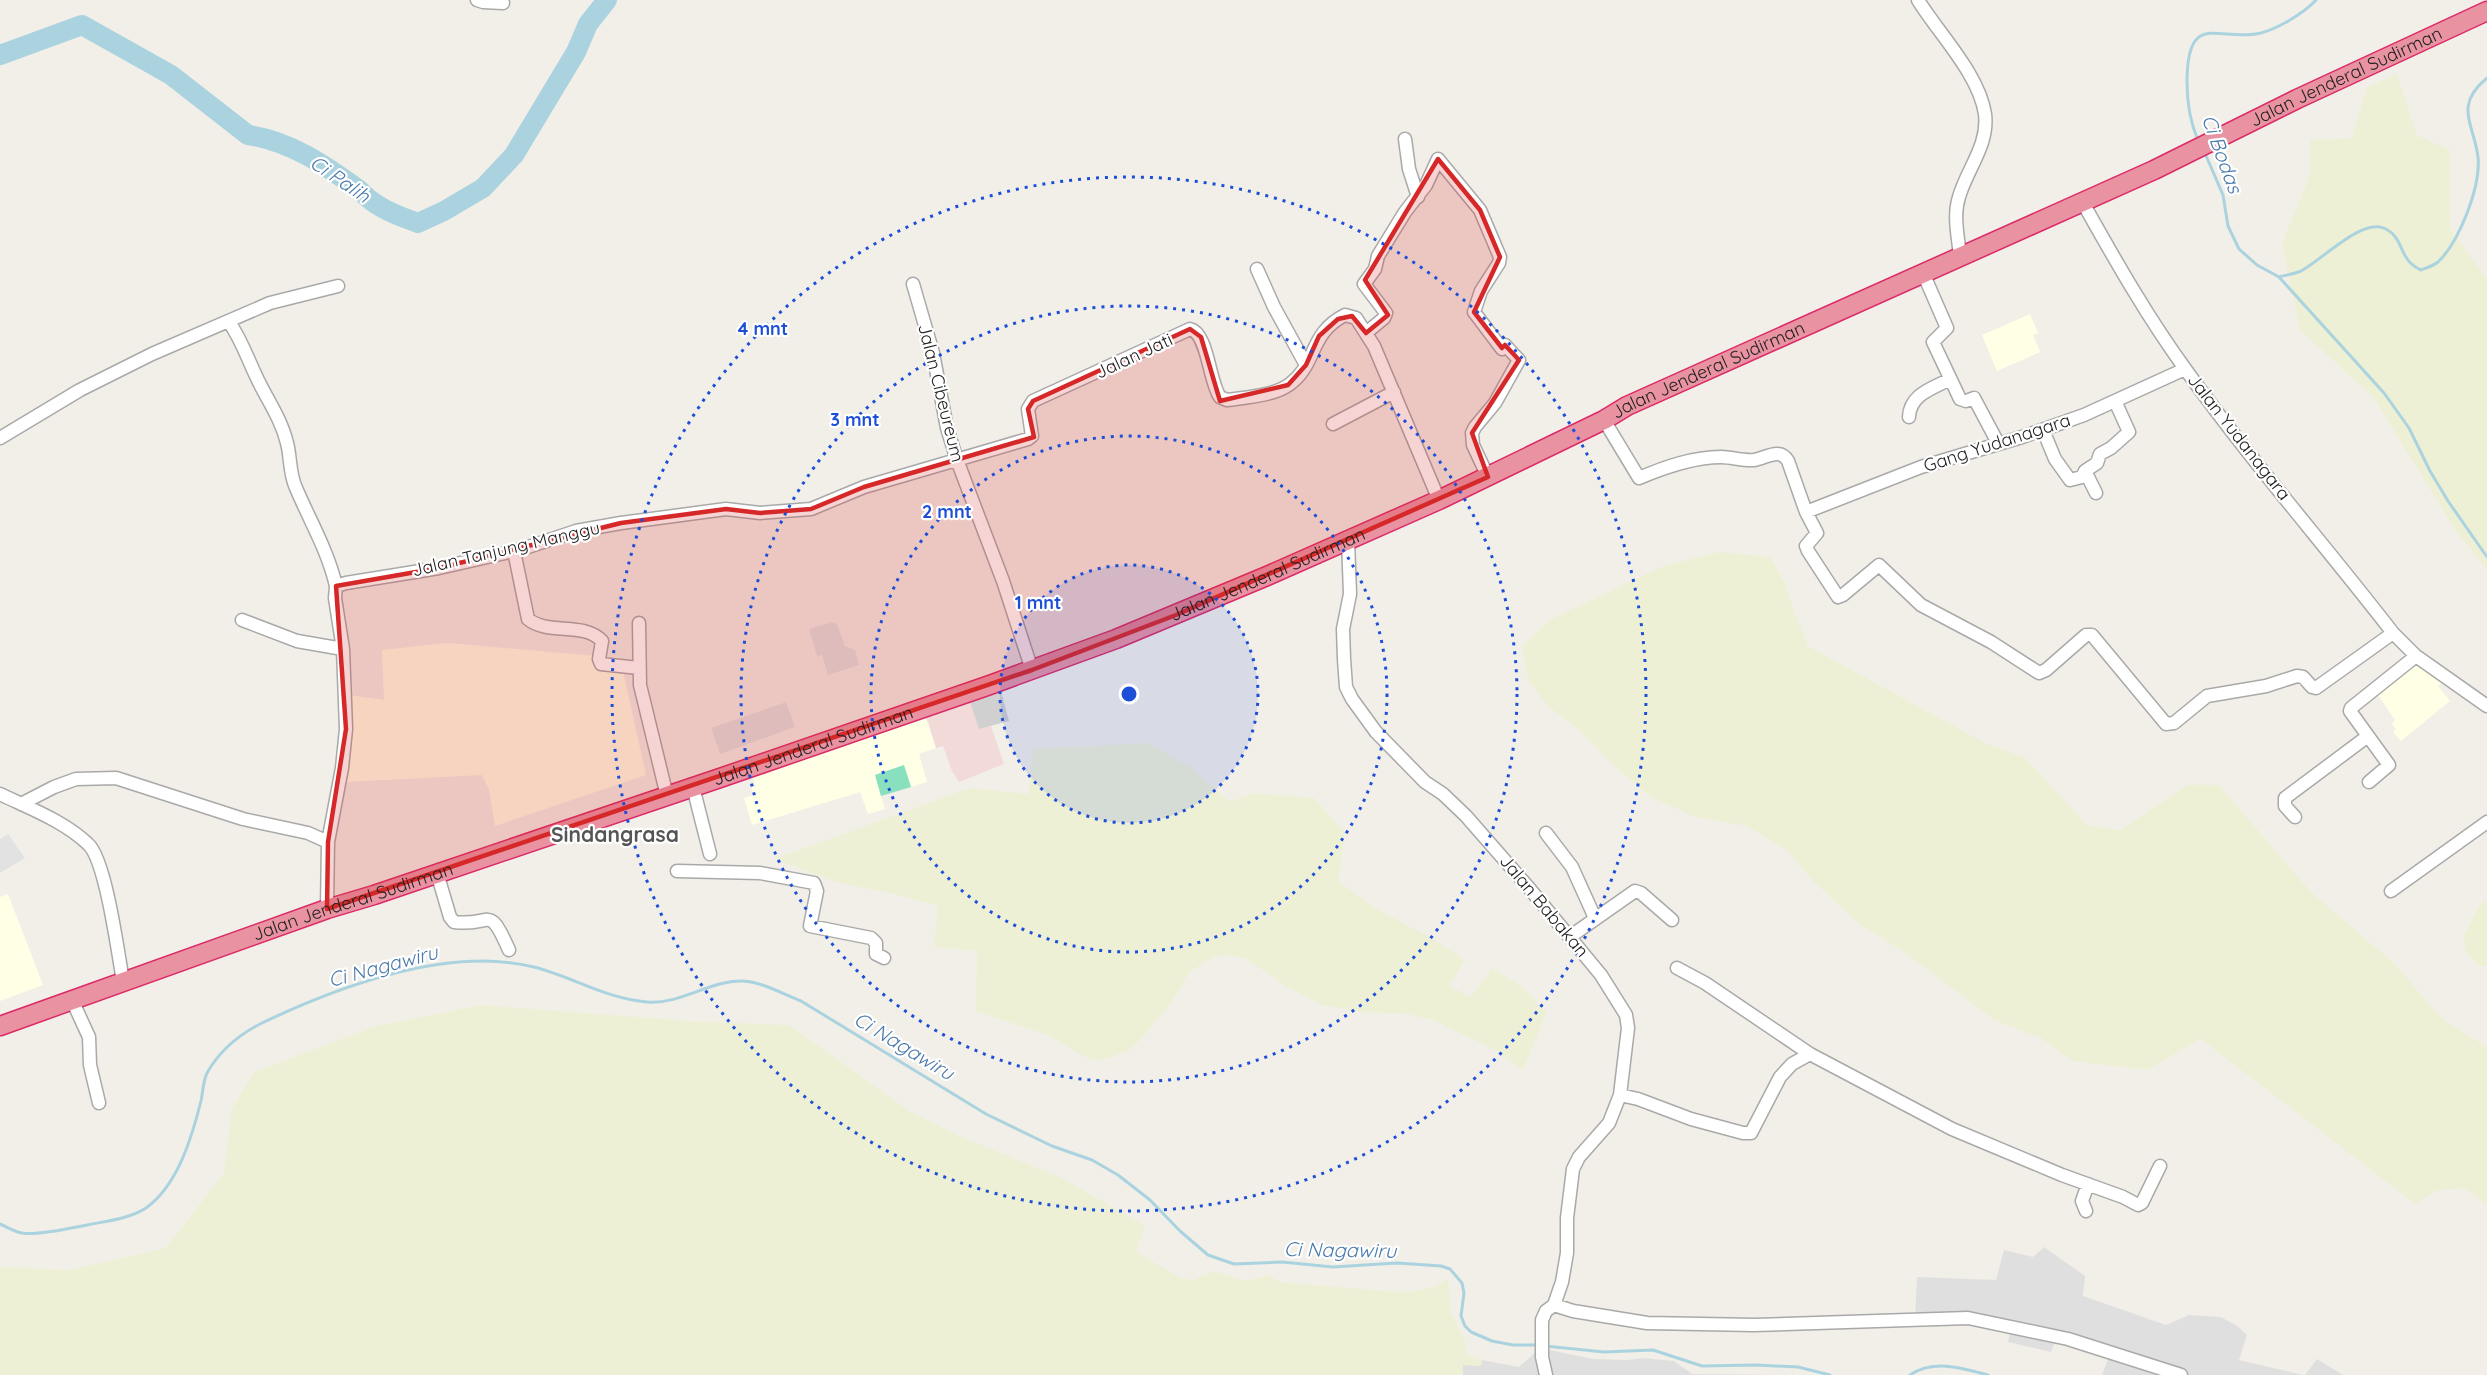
<svg xmlns="http://www.w3.org/2000/svg" width="2487" height="1375" viewBox="0 0 2487 1375" font-family="Quicksand,sans-serif">
<rect width="100%" height="100%" fill="#f2efe9"/>
<path fill="#e0dfdf" d="M2044 1247 2085 1276 2083 1296 2166 1325 2189 1315 2221 1317 2237 1326 2247 1335 2239 1360 2303 1375H2102L2108 1359 2055 1342 2051 1352 2008 1342 2010 1333 1974 1323 1915 1319 1917 1277 1996 1280 2004 1250 2033 1257Z
M1540 1348 1593 1359 1628 1360 1643 1358 1674 1361 1692 1374 1780 1375H1463L1462 1365 1480 1366 1482 1360 1519 1367Z
M2317 1359 2343 1375H2305Z"/>
<path fill="#f2dad9" d="M969 699 979 728 991 726 1004 764 959 782 952 771 943 746 936 748 928 721 923 715Z"/>
<path fill="#ffffe5" d="M2030 314 2038 333 2033 335 2040 352 1997 371 1982 335Z
M447 643 620 658 646 775 495 826 489 790 482 775 344 782 342 694 384 700 382 650Z
M2418 661 2444 681 2438 686 2450 701 2401 741 2393 732 2396 729 2392 724 2395 720 2378 695Z
M926 719 936 748 919 754 927 782 881 796 885 809 868 814 860 792 752 825 744 798 754 795 751 788 756 786 752 775 846 743Z
M8 894 43 985 0 1001V897Z"/>
<path fill="#d0d0d0" d="M1000 687 1009 721 979 729 969 699Z"/>
<path fill="#eef0d5" d="M2397 74 2417 135 2450 150V228L2487 279V570L2455 530 2374 398 2300 330 2282 243 2311 173 2310 140 2352 138 2367 87Z
M1719 552 1770 557 1785 583 1795 614 1808 646 1983 742 2025 758 2088 826 2121 830 2187 785H2219L2310 891 2395 964 2442 1019 2487 1047V1205L2464 1188 2436 1191 2415 1204 2201 1039 2147 1070 2072 1061 2041 1038 1994 1020 1900 949 1860 925 1811 879 1789 852 1747 826 1695 817 1651 797 1613 765 1578 729 1548 706 1528 680 1522 646 1551 619 1664 566Z
M1148 743 1192 768 1230 802 1253 793 1314 798 1345 833 1338 881 1378 910 1428 936 1465 960 1449 986 1471 997 1492 968 1524 988 1546 1013 1523 1070 1497 1051 1433 1020 1408 1014 1362 1012 1322 1005 1289 988 1245 958 1226 955 1214 957 1189 972 1172 1002 1142 1038 1129 1050 1103 1060H1093L1081 1055 1050 1036 976 1011 977 951 934 947 938 906 891 893 839 883 774 859 970 788 1028 794 1033 749Z
M2487 899V966H2479L2466 952 2464 936 2479 906Z
M481 1005 690 1021 789 1025 911 1112 960 1136 1064 1179 1145 1226 1136 1252 1181 1278 1192 1280 1215 1271 1241 1280H1249L1269 1275 1279 1282 1398 1292 1417 1291 1435 1286 1448 1279 1450 1311 1465 1341V1353L1482 1360 1481 1366 1463 1365V1375H0V1267L69 1270 166 1248 224 1173 232 1109 254 1072 376 1026Z"/>
<path fill="#88e0be" d="M904 765 911 787 881 796 875 775Z"/>
<path fill="#e2e2e2" d="M831 622 837 624 845 646 855 650 859 665 828 675 822 655 817 656 809 629Z
M786 702 795 727 720 754 711 728Z
M8 834 25 858 0 873V839Z"/>
<g fill="none" stroke-linecap="round" stroke-linejoin="round">
<path stroke="#aad3df" stroke-width="3" d="M2198 140C2190 122 2187 101 2187 82 2187 8 2220 43 2261 33 2279 28 2304 13 2316 0
M2204 151 2223 195 2228 226 2239 249 2257 265 2279 277C2286 275 2294 274 2301 271 2321 261 2363 216 2386 229 2405 239 2398 260 2421 270 2426 268 2433 266 2438 262 2459 242 2481 187 2478 157 2474 124 2453 106 2487 78
M2279 277 2384 393 2409 428 2430 471 2448 501 2487 557
M0 1224C7 1227 15 1232 22 1233 37 1236 71 1228 87 1225 106 1221 129 1219 146 1208 178 1185 192 1137 201 1101 203 1092 203 1081 207 1073 220 1050 238 1035 262 1023 340 986 449 946 534 967 573 977 607 999 647 1002 680 1005 710 980 743 981 762 982 783 994 801 1001L986 1114 1052 1146 1092 1160 1118 1175 1150 1200 1180 1231 1208 1255 1234 1264 1282 1262 1333 1267 1397 1263 1441 1266 1450 1269 1462 1283 1464 1293 1461 1316 1465 1326 1471 1332 1492 1341 1513 1345H1538
M1545 1346 1604 1352 1653 1350 1702 1366 1755 1365 1798 1367 1830 1375
M1910 1375C1934 1359 1962 1368 1988 1375"/>
<path stroke="#aad3df" stroke-width="20" d="M0 55 82 25 171 75 248 135C290 141 325 165 358 189 364 194 369 200 376 204 389 213 404 218 418 223L444 211 483 188 514 155 576 52 588 24 607 0"/>
<g stroke="#a9a9a9" stroke-width="15">
<path id="minor" d="M477 0 483 2 503 3
M1918 0C1939 34 1979 74 1985 114 1989 145 1967 169 1959 197 1953 216 1958 236 1960 256
M1405 139 1409 169 1418 197
M2083 203C2115 260 2148 318 2186 370 2251 461 2325 545 2393 633L2416 656 2487 706
M1257 269 1274 307 1306 365
M1923 273 1947 328 1933 342 1960 399 1966 401 1974 398 1998 443
M913 284 933 353 947 428 957 460 1003 581 1032 670
M229 322C241 339 247 357 256 376 266 398 281 418 287 443 291 458 289 473 296 488 310 521 328 551 336 586
M1366 333 1384 318 1386 313 1364 284 1375 269 1378 256 1405 212 1426 185 1438 159 1480 210 1500 257 1499 263 1481 291 1474 312 1502 349 1505 345 1519 360 1495 403 1475 427 1472 433 1473 445 1488 477
M1909 417C1910 394 1932 389 1950 379
M1604 420 1639 478C1665 467 1693 457 1721 457 1732 457 1743 461 1754 460 1766 458 1780 447 1788 461L1806 512 1817 533 1806 546 1808 551 1838 597 1843 595 1879 565 1921 605 1991 642 2039 673 2046 670 2086 635H2092L2166 724 2174 723 2207 696 2266 686 2297 676 2303 677 2312 687 2316 688 2393 633
M1333 424 1394 392
M2043 430 2055 459 2070 480 2082 477 2085 471
M0 438 80 390 152 354 270 303 338 286
M2096 493 2085 471 2097 463 2100 454 2111 448 2129 432 2115 401
M1806 512 1921 467 2022 437 2084 415 2185 369
M1348 540 1350 594 1343 629 1344 659 1346 687 1352 699 1376 732 1425 782 1443 794 1466 816 1529 888 1601 975 1626 1015 1628 1028 1620 1095 1609 1123 1579 1157 1573 1169 1567 1218V1253L1562 1282 1554 1305 1546 1311 1542 1320V1357L1546 1375
M514 551 528 619C549 636 583 621 602 641L599 659 601 664 639 668
M242 620 297 641 343 649
M639 623 640 685 667 796
M2368 736 2389 765 2369 782
M693 787 710 854
M0 794C29 808 64 821 88 844 106 860 118 954 123 981
M21 804 54 787 76 779 116 778 243 819 308 833 328 842
M2295 817 2285 806V798L2368 736 2350 711 2351 708 2416 656
M1546 833 1572 867 1595 918
M677 871 760 873 814 883 817 891 810 926 871 938 876 943V954L884 958
M437 873 450 917 454 922C492 927 488 902 509 950
M2391 891 2487 822
M327 909 328 842 342 768 346 729 343 649 335 598 336 586 346 583 439 568 522 549 576 531 621 523 726 509 760 513 811 509 864 487 1028 439 1032 436 1028 409 1033 401 1190 329C1208 333 1209 382 1220 397L1227 400C1247 397 1274 396 1290 384 1317 364 1309 333 1345 315L1356 318 1374 346 1439 500
M1571 936 1635 891 1641 893 1672 920
M1677 968 1705 983 1810 1054
M72 1000 89 1037 90 1065 99 1103
M1620 1095 1638 1099 1691 1119 1743 1133H1751L1780 1077 1792 1064 1810 1054 1952 1129 2062 1175 2123 1197 2138 1205 2142 1203 2160 1166
M2086 1211 2082 1201 2088 1184
M1554 1305 1573 1311 1647 1323 1754 1325 1968 1318 2068 1339 2181 1375"/>
</g>
<g stroke="#dc2a67" stroke-width="21">
<g id="highway">
<path id="s1" d="M0 1026 327 909 374 895 720 778 987 686 1116 639 1267 576 1439 500 1604 420 1627 406 2154 170 2297 99 2487 11"/>
</g>
</g>
<use href="#minor" stroke="#fff" stroke-width="12"/>
<use href="#highway" stroke="#e892a2" stroke-width="18"/>
</g>
<path fill="#d62828" fill-opacity="0.2" stroke="#d62828" stroke-width="4.5" stroke-linejoin="round" d="M1438 159 1480 210 1500 257 1474 312 1502 348 1505 345 1519 360 1472 433 1488 477 1176 615 1032 670 327 909 328 842 346 729 336 586 439 568 621 523 726 509 760 513 811 509 864 487 1034 437 1028 409 1033 401 1190 329 1201 337 1220 401 1288 385 1306 365 1319 336 1338 319 1352 316 1366 333 1388 315 1365 280Z"/>
<circle cx="1129" cy="694" r="129" fill="#1d4ed8" fill-opacity=".12"/>
<g fill="none" stroke="#1d4ed8" stroke-width="3" stroke-dasharray="3 6">
<circle cx="1129" cy="694" r="129"/>
<circle cx="1129" cy="694" r="258"/>
<circle cx="1129" cy="694" r="388"/>
<circle cx="1129" cy="694" r="517"/>
</g>
<g text-anchor="middle" stroke-width="4.5" stroke-linejoin="round" paint-order="stroke">
<g font-size="18" fill="#222" stroke="#fff">
<text dy="6" stroke="none"><textPath href="#s1" startOffset="2534">Jalan Jenderal Sudirman</textPath></text>
<text transform="translate(1134 356) rotate(-25)" y="6">Jalan Jati</text>
<text dy="6" stroke="none"><textPath href="#s1" startOffset="1832">Jalan Jenderal Sudirman</textPath></text>
<text transform="translate(941 393) rotate(76)" y="6">Jalan Cibeureum</text>
<text transform="translate(2239 437) rotate(52)" y="6">Jalan Yudanagara</text>
<text transform="translate(1997 443) rotate(-18)" y="6">Gang Yudanagara</text>
<text transform="translate(506 549) rotate(-13)" y="6">Jalan Tanjung Manggu</text>
<text dy="6" stroke="none"><textPath href="#s1" startOffset="1346">Jalan Jenderal Sudirman</textPath></text>
<text dy="6" stroke="none"><textPath href="#s1" startOffset="860">Jalan Jenderal Sudirman</textPath></text>
<text dy="6" stroke="none"><textPath href="#s1" startOffset="374">Jalan Jenderal Sudirman</textPath></text>
<text transform="translate(1544 906) rotate(50)" y="6">Jalan Babakan</text>
</g>
<g font-size="20" font-style="italic" fill="#4a7aab" stroke="#fff">
<text transform="translate(2222 154) rotate(70)" y="7">Ci Bodas</text>
<text transform="translate(340 179) rotate(34)" y="7">Ci Palih</text>
<text transform="translate(383 966) rotate(-15)" y="7">Ci Nagawiru</text>
<text transform="translate(904 1046) rotate(31)" y="7">Ci Nagawiru</text>
<text transform="translate(1340 1250) rotate(1)" y="7">Ci Nagawiru</text>
</g>
<g font-size="21" font-weight="bold" fill="#555" stroke="#fff">
<text x="615" y="842">Sindangrasa</text>
</g>
</g>
<circle cx="1129" cy="694" r="9" fill="#1d4ed8" stroke="#fff" stroke-width="3"/>
<g font-size="18" text-anchor="middle" font-weight="bold" fill="#1d4ed8" stroke="#fff" stroke-width="4.5" stroke-linejoin="round" paint-order="stroke">
<text x="763" y="335">4 mnt</text>
<text x="855" y="426">3 mnt</text>
<text x="947" y="518">2 mnt</text>
<text x="1038" y="609">1 mnt</text>
</g>
</svg>
